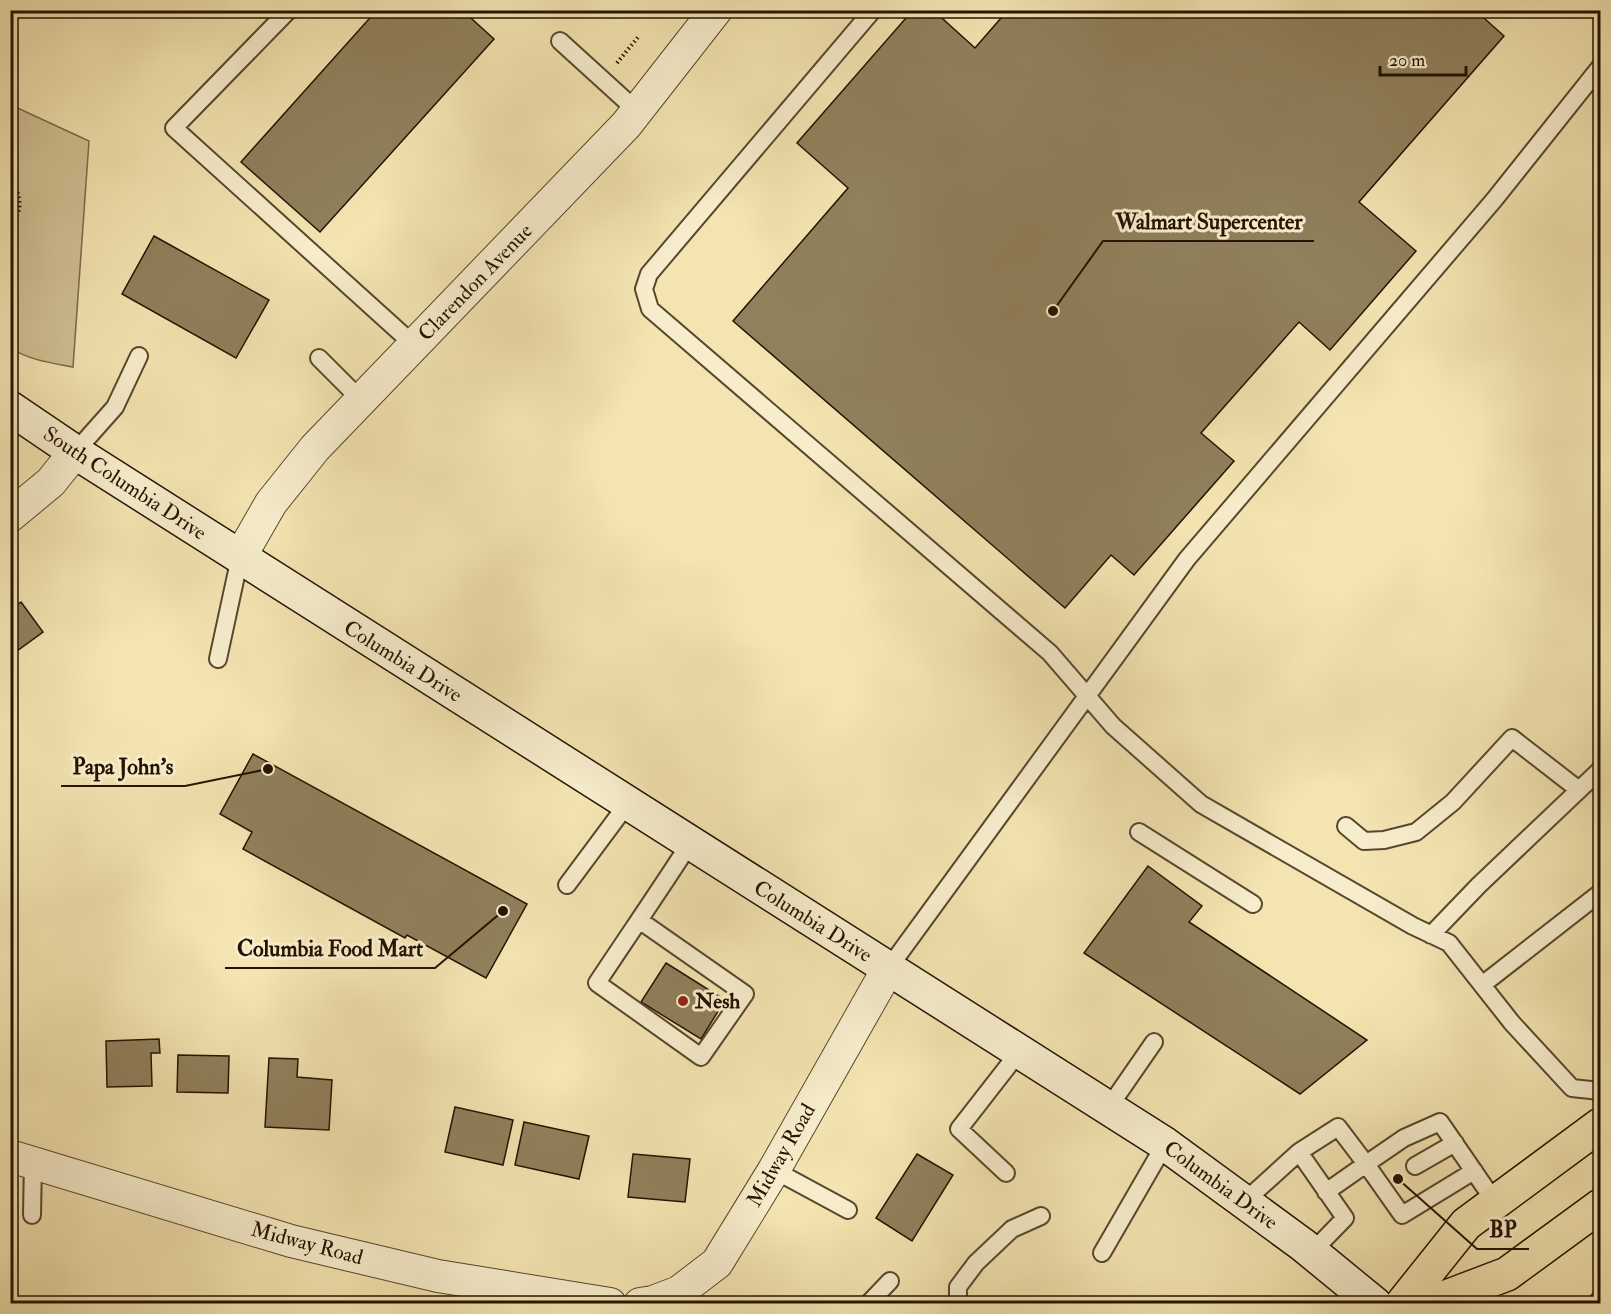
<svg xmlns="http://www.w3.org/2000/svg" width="1611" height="1314" viewBox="0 0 1611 1314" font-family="'IM FELL Double Pica',serif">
<rect width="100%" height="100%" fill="#f3e4b1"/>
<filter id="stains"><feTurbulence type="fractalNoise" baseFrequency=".00333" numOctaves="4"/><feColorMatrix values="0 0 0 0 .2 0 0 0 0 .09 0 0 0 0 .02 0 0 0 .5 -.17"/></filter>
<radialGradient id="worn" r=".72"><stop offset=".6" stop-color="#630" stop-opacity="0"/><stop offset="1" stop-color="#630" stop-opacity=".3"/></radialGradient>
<path fill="#d0c093" stroke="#7a6a4a" stroke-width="1.5" d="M11 105 89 141 73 367C52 363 28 360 11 348Z"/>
<path fill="#90805c" stroke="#241300" stroke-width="1.5" d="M377 10H462L494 39 320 232 241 162Z
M913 10H933L975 48 1008 10H1475L1504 36 1359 202 1416 251 1330 350 1299 322 1201 433 1234 461 1134 575 1111 555 1065 608 733 321 848 188 797 143Z
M154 236 269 300 236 358 122 294Z
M21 602 43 632 10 656V610Z
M253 754 527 904 486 978 407 935 405 938 243 849 252 832 220 814Z
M1148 866 1202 906 1189 922 1367 1040 1300 1094 1084 953Z
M666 963 725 1000 701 1039 641 1002Z
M159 1039 160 1053H151L152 1086 107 1087 106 1041Z
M178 1055 229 1056 228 1093 177 1092Z
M269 1058 298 1059 297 1077 332 1080 329 1130 265 1127Z
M455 1107 513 1120 503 1165 445 1152Z
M524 1122 589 1136 579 1179 515 1165Z
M633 1154 690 1159 685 1202 628 1197Z
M917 1154 953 1175 912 1241 876 1218Z
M10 1257H14V1280H10Z
M68 1297 82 1298 268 1301 267 1304H68Z"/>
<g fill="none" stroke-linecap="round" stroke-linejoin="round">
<g stroke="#58472c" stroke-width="20">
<path id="lane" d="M289 10 174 128 414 345
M873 10 649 274 644 289 650 309 1050 653 1113 726 1201 804 1413 926 1449 943 1512 1023 1572 1088 1600 1091
M1598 10 1600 13
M560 41 637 111
M319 358 361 400
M75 452 115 407 139 356
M218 659 240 557
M1346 826 1364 841 1384 840 1416 832 1453 802 1512 738 1579 790
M1139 832 1253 904
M567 885 628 803
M639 920 745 994 701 1057 597 983C628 936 660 890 690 843
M1431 935 1479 885 1600 770
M888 969 1187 559 1494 200 1600 67
M1482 985 1600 893
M1109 1107 1154 1042
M1299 1152 1338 1127 1366 1164 1404 1138 1440 1122 1495 1202
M1415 1166 1455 1143
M774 1170 848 1210
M1006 1173 959 1129 1019 1052
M1326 1192 1366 1164 1402 1215 1474 1171
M1244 1202 1299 1152 1345 1218 1312 1252
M32 1215 33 1162
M1102 1253 1165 1144
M473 1304V1282
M868 1304 890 1281
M958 1304V1287L976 1263 1012 1229 1041 1216
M1596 1304 1600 1299"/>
</g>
<g stroke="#58472c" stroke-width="34">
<path id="street" d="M10 516 51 482 75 452
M240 557 271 503 315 448 626 125 716 10
M10 1156 291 1241 438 1276 610 1304
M640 1304 653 1302 679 1292 717 1263 774 1170 888 969"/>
</g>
<g stroke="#241300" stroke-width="36">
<path id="secondary" d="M10 408 75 452 1165 1144 1303 1245 1375 1304"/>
</g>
<g stroke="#241300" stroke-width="36">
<path id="primary" d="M1402 1304 1466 1224 1600 1125
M1428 1304 1507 1274 1600 1206"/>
</g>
<path stroke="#241300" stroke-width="4" stroke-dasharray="1.5 3" stroke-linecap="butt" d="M617 63 639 36
M10 129 15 140 10 160
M10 176C19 193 26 209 10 224"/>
<use href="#lane" stroke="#f7edcc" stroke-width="16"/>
<use href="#street" stroke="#f7edcc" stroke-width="32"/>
<use href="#secondary" stroke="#f7edcc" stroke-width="33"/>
<use href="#primary" stroke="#f3e4b1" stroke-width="33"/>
</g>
<circle fill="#8f2418" stroke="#f7edcc" stroke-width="2" cx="683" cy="1001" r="6"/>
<g text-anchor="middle" stroke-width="6" stroke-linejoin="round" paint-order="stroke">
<g font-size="21" fill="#241300" stroke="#f7edcc">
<text transform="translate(475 282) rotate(-46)" y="7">Clarendon Avenue</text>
<text transform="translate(125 483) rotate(33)" y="7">South Columbia Drive</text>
<text transform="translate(403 661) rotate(32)" y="7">Columbia Drive</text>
<text transform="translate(813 921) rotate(32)" y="7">Columbia Drive</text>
<text transform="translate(781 1155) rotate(-60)" y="7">Midway Road</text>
<text transform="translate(1221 1185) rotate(36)" y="7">Columbia Drive</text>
<text transform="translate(307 1243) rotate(15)" y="7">Midway Road</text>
</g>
<g font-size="21" font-weight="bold" fill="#241300" stroke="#f7edcc" text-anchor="start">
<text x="695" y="1008">Nesh</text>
</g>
</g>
<path fill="none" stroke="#241300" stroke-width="2" d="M1053 311L1103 241H1314M268 769L185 786H61M503 911L435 968H225M1398 1179L1477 1249H1529"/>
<g fill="#241300" stroke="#f7edcc" stroke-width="2">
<circle cx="1053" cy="311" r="6"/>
<circle cx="268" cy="769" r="6"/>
<circle cx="503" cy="911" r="6"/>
<circle cx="1398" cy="1179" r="6"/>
</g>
<g font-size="22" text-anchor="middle" font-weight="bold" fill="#241300" stroke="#f7edcc" stroke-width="6" stroke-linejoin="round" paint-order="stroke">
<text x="1209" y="229">Walmart Supercenter</text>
<text x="123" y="774">Papa John's</text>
<text x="330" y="956">Columbia Food Mart</text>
<text x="1503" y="1237">BP</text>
</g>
<rect width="1611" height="1314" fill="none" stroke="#f3e4b1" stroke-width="36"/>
<rect x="12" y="12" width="1587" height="1290" fill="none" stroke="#241300" stroke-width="3"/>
<rect x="18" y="18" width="1575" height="1278" fill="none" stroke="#241300" stroke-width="1.5"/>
<path d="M1380 66v9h86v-9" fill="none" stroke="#241300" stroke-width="3"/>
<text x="1389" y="66" font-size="18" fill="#241300" stroke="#f7edcc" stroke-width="4.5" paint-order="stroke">20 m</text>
<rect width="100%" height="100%" filter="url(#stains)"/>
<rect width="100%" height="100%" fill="url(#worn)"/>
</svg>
